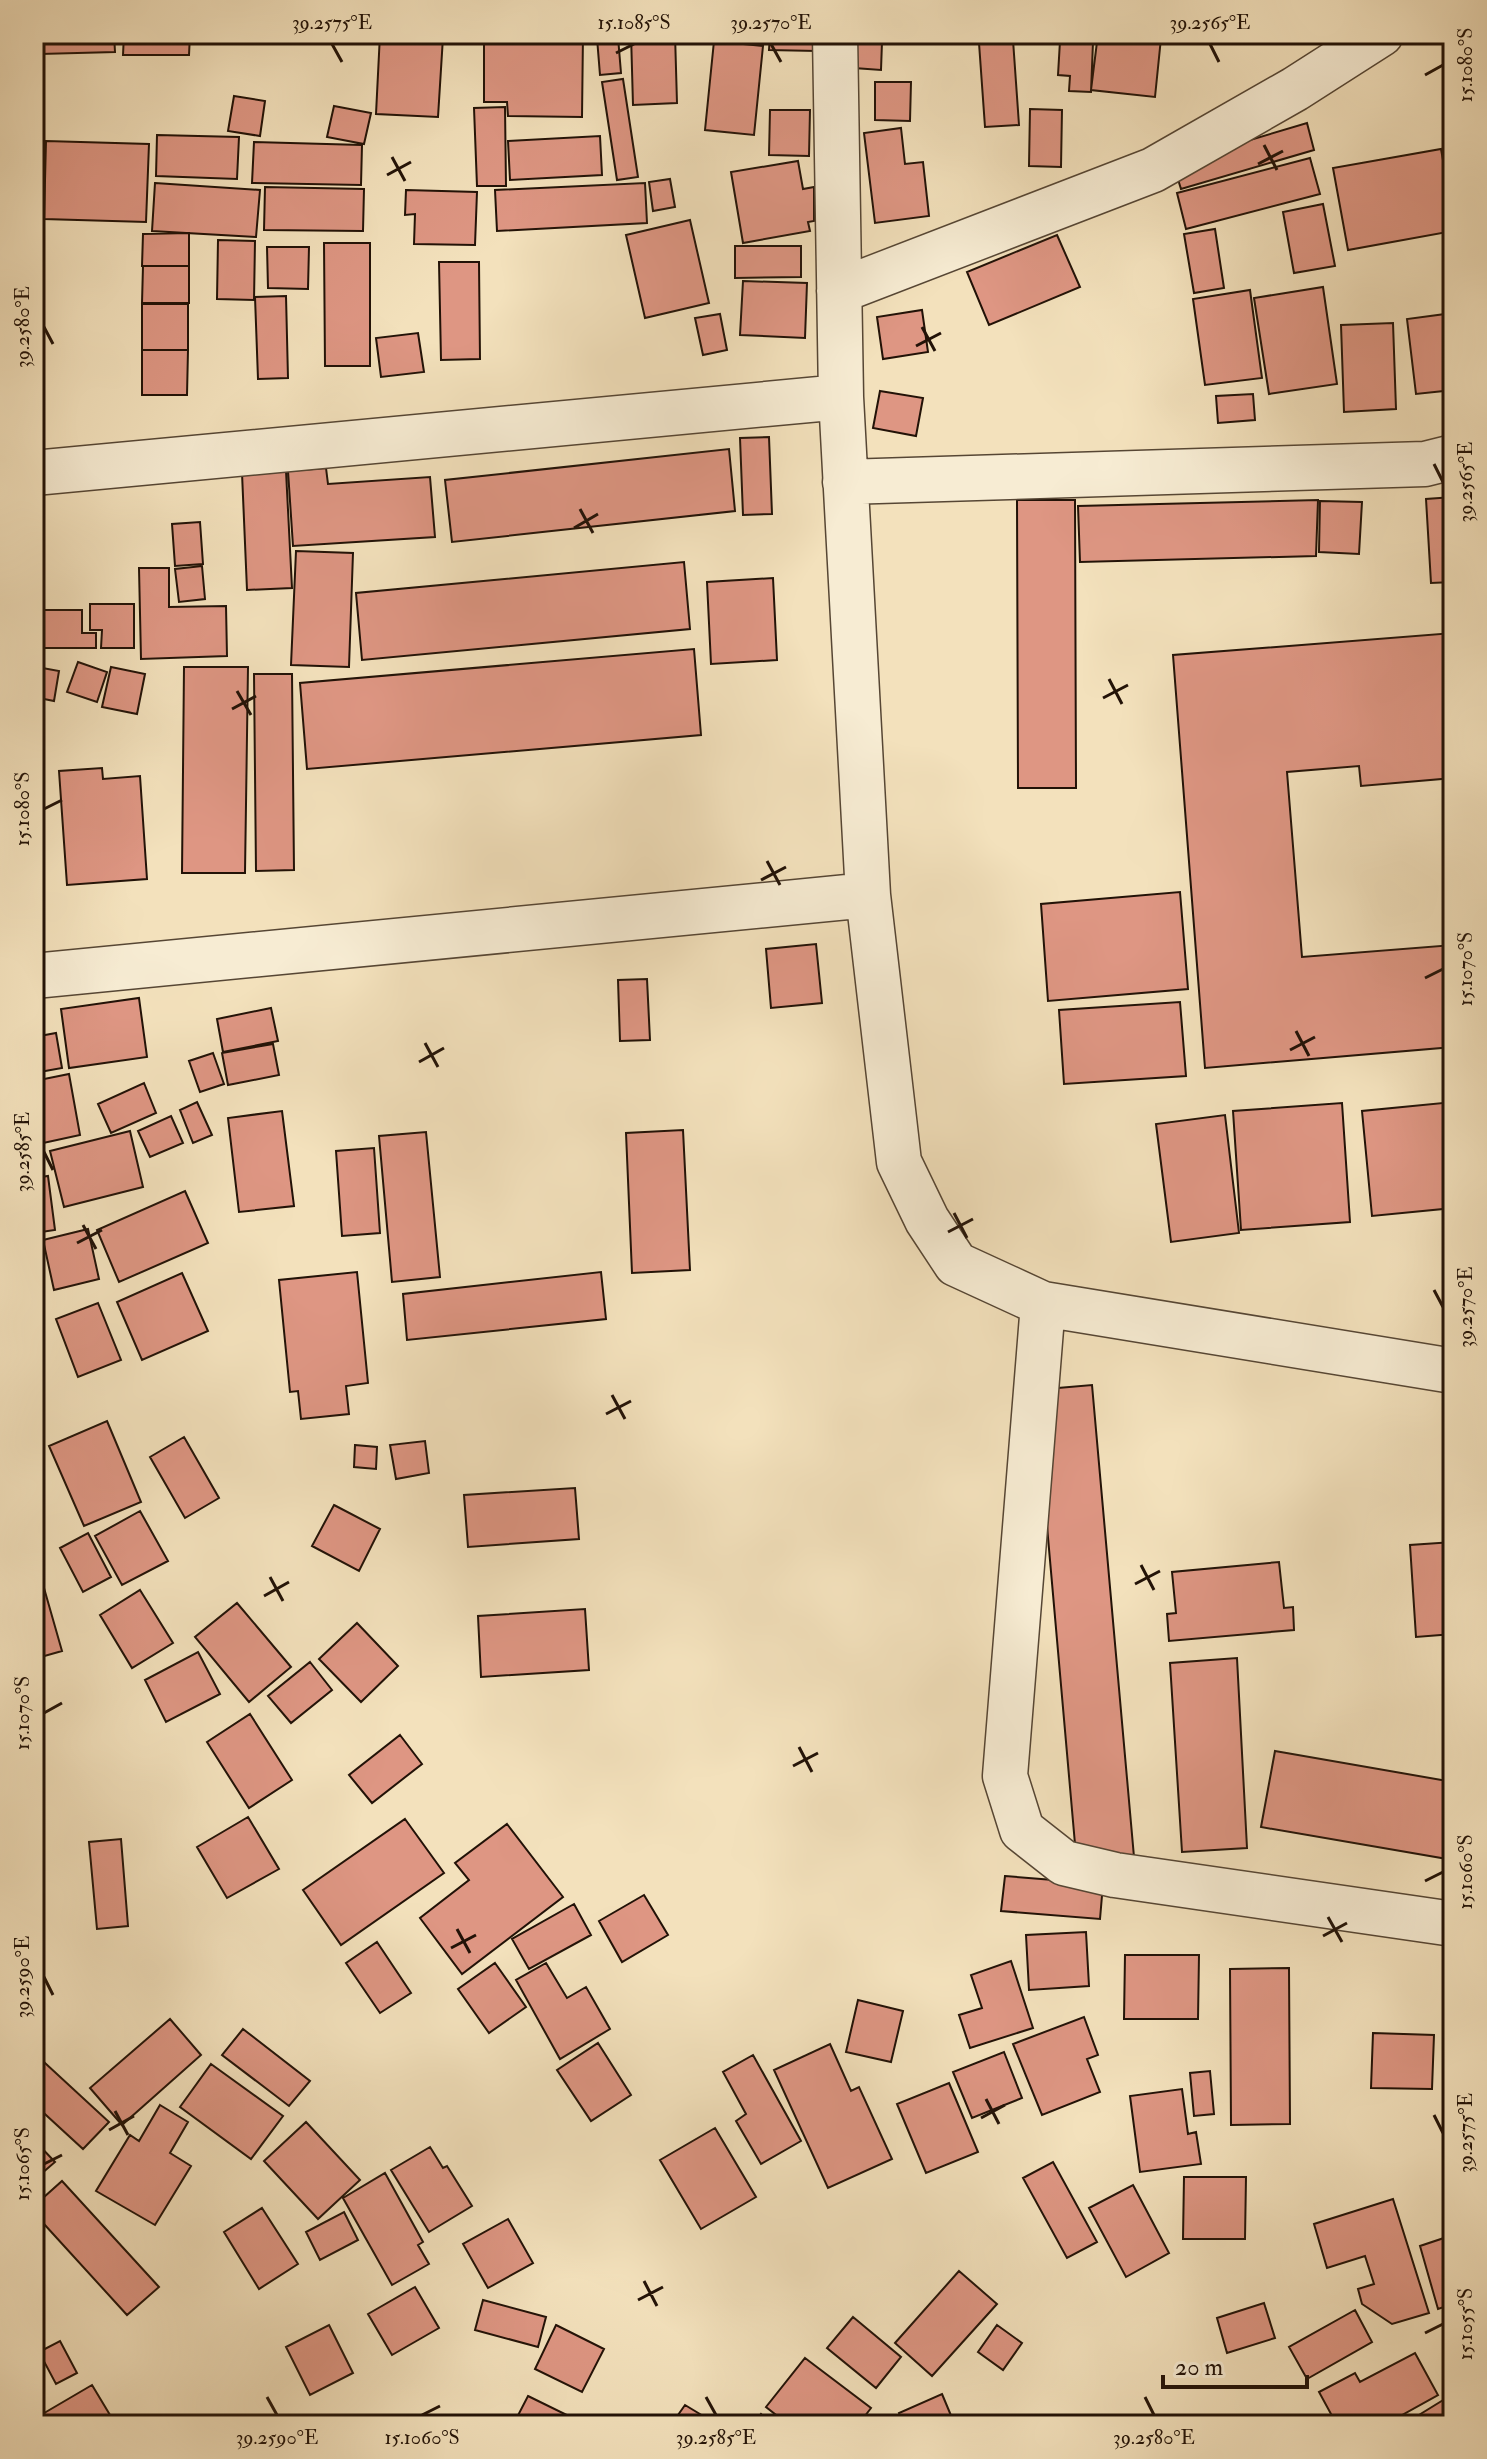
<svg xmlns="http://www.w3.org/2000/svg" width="1487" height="2459" viewBox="0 0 1487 2459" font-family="'IM FELL Double Pica',serif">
<rect width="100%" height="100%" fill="#f3e1bc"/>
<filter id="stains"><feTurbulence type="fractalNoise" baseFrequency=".0025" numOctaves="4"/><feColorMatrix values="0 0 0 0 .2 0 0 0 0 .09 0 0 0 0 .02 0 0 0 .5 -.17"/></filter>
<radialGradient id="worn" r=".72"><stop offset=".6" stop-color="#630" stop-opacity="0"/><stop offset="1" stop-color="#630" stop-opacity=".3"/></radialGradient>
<path fill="#de9683" stroke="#221207" stroke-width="2" d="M40 34H114L115 52 40 54Z
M124 34H190L189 55H123Z
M380 34 443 37 438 117 376 114Z
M484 34H583L582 117 508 116 507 102H484Z
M631 34H675L677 103 633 105Z
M770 34H818L817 51 769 50Z
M934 34H970L969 37Z
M975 34H1071V37Z
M1098 34 1161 38 1155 97 1091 90Z
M618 37 621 73 600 75 597 38Z
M1013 40 1019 125 985 127 979 43Z
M714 41 763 46 754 135 705 130Z
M856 41 882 42 881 70 854 68Z
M1060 41 1093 42 1091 92 1069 91 1070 76 1058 75Z
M623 79 638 177 617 180 602 82Z
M875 82H911L910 121 875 120Z
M234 96 265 101 260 136 228 131Z
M334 106 371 113 364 144 327 137Z
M505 107 506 186H477L474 108Z
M1030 109 1062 110 1061 167 1029 166Z
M770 110H810L809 156 769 155Z
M1307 123 1314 150 1181 189 1173 163Z
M901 128 905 164 923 162 929 216 875 223 864 133Z
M157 135 239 137 237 179 156 176Z
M600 136 602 175 510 180 508 141Z
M46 141 149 144 146 222 44 219Z
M254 142 362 145 361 185 252 183Z
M1441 149 1450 199 1453 198V231L1348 250 1333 168Z
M1310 158 1320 194 1186 229 1177 193Z
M798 161 803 189 814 187V221L808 222 810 231 743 243 731 172Z
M670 179 675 207 653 211 649 182Z
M155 183 260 190 256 237 152 231Z
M645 183 647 223 497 231 495 190Z
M265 187 364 189 363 231 264 230Z
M406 190 477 192 475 245 414 244 415 214 405 215Z
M1323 204 1335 266 1294 273 1283 212Z
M690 220 709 303 645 318 626 235Z
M34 222 40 223 34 259Z
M1215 229 1224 288 1194 293 1184 234Z
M189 233V266H142L143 234Z
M1057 235 1080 287 989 325 967 272Z
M218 240 255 241 254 300 217 299Z
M324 243H370V366H325Z
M735 246H801V277L735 278Z
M267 247H309L308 289 268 288Z
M439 262H479L480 359 441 360Z
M143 266H189V303H142Z
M743 281 807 283 805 338 740 335Z
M1323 287 1337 384 1269 394 1254 298Z
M1250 290 1262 378 1205 385 1193 299Z
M286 296 288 378 258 379 255 297Z
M142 304H188V350H142Z
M922 310 928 352 883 359 877 317Z
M1453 313V390L1416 394 1407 319Z
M720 314 727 350 703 355 695 318Z
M1393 323 1396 409 1344 412 1341 325Z
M418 333 424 372 381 377 376 338Z
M142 350H188L187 395H142Z
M880 391 923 398 916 436 873 428Z
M1253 394 1255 420 1218 423 1216 396Z
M769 437 772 514 743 515 740 438Z
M729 449 735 511 452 542 445 480Z
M326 468 328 484 430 477 435 537 293 546 288 471Z
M286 471 292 588 247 590 242 473Z
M1453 497V582L1431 583 1426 499Z
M1017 500H1075L1076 788H1018Z
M1318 500 1316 556 1080 562 1078 506Z
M1320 501 1362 502 1359 554 1319 552Z
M200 522 203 564 175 566 172 524Z
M296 551 353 553 349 667 291 665Z
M684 562 690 629 362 660 356 593Z
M202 566 205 599 179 602 175 569Z
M139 568H169V607L226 606 227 656 141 659Z
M773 578 777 660 711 664 707 582Z
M90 604H134V648H101L102 630H90Z
M42 610H82V633H96V648H41Z
M1453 633V778L1361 786 1359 766 1287 772 1302 957 1453 945V1047L1205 1068 1173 655Z
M694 649 701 735 307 769 300 683Z
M78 662 107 672 97 702 67 692Z
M37 667 59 671 54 701 34 697Z
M111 667 145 674 137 714 102 707Z
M184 667H248L245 873H182Z
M254 674H292L294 870 256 871Z
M102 768 103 779 140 776 147 879 67 885 59 771Z
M1180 892 1188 989 1048 1001 1041 904Z
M816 944 822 1003 771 1008 766 949Z
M647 979 650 1040 620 1041 618 980Z
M139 998 147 1057 69 1068 61 1009Z
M1180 1002 1186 1076 1064 1084 1059 1010Z
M271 1008 278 1041 223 1052 217 1019Z
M56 1033 62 1068 34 1073V1037Z
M273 1044 279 1075 228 1085 222 1053Z
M213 1053 224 1084 200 1092 189 1061Z
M69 1074 80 1135 34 1145V1081Z
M144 1083 156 1113 111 1133 98 1104Z
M197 1102 212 1135 193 1143 180 1110Z
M1453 1102V1208L1372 1216 1362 1111Z
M1342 1103 1350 1222 1241 1230 1233 1111Z
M282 1111 294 1206 239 1212 228 1118Z
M1225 1115 1239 1233 1171 1242 1156 1124Z
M171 1116 183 1143 150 1157 138 1131Z
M683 1130 690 1270 632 1273 626 1133Z
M130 1131 143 1187 64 1207 50 1151Z
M426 1132 440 1277 392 1282 379 1136Z
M374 1148 380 1233 342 1236 336 1151Z
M48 1176 55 1230 34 1233V1178Z
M185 1191 208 1243 119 1282 97 1230Z
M88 1229 99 1279 54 1290 43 1240Z
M357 1272 368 1383 346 1386 349 1414 301 1419 298 1391 290 1392 279 1280Z
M601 1272 606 1319 407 1340 403 1294Z
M182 1273 208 1331 142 1360 117 1302Z
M98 1303 121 1360 78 1377 56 1319Z
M1092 1385 1134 1857 1075 1844 1035 1390Z
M107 1421 141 1502 84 1526 49 1446Z
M184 1437 219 1498 185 1518 150 1457Z
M425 1441 429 1473 396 1479 390 1445Z
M355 1445 377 1447 376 1469 354 1467Z
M575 1488 579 1539 468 1547 464 1495Z
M334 1505 380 1529 359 1571 312 1546Z
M140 1511 168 1561 122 1585 95 1536Z
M88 1533 111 1577 83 1592 60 1548Z
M1453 1542V1634L1416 1637 1410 1545Z
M34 1553 62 1651 34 1659Z
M1279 1562 1284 1608 1293 1607 1294 1630 1169 1641 1167 1614 1176 1613 1172 1572Z
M140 1590 173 1643 132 1668 100 1615Z
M237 1603 291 1667 249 1702 195 1637Z
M585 1609 589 1670 481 1677 478 1616Z
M357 1623 398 1666 361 1702 319 1659Z
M198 1652 220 1694 166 1722 145 1680Z
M1237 1658 1247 1848 1182 1852 1170 1663Z
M310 1662 332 1690 291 1723 268 1696Z
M250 1714 292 1780 249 1808 207 1742Z
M400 1735 422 1764 372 1803 349 1775Z
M1275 1751 1453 1782V1860L1261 1827Z
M248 1817 279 1869 227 1898 197 1847Z
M405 1819 444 1873 341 1945 303 1890Z
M507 1824 563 1897 462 1974 420 1918 469 1880 455 1863Z
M121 1839 128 1926 97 1929 89 1842Z
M1005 1876 1103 1884 1100 1919 1001 1911Z
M644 1895 668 1935 622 1962 599 1921Z
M574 1904 591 1935 529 1969 512 1939Z
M1086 1932 1089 1986 1029 1990 1026 1935Z
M377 1942 411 1993 380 2013 346 1963Z
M1125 1955H1199L1198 2019H1124Z
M1011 1961 1033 2028 970 2048 959 2015 982 2008 971 1975Z
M495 1963 526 2007 489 2033 458 1989Z
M546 1963 567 1998 586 1987 610 2029 560 2059 516 1980Z
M1289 1968 1290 2124 1231 2125 1230 1969Z
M858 2000 903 2011 891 2062 846 2052Z
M1084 2017 1098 2055 1087 2059 1100 2092 1042 2115 1013 2044Z
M170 2019 201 2055 122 2125 90 2088Z
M243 2029 310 2081 289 2106 222 2055Z
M1373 2033 1434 2035 1432 2089 1371 2088Z
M598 2043 631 2095 591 2121 557 2070Z
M830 2044 851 2091 859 2087 892 2159 828 2188 774 2070Z
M1004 2052 1022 2098 972 2118 953 2072Z
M753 2055 801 2141 761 2164 736 2121 746 2114 723 2072Z
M45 2063 109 2122 83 2149 34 2104V2074Z
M211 2064 283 2116 251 2159 180 2107Z
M1210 2071 1214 2114 1194 2116 1190 2073Z
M949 2083 978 2152 926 2173 897 2104Z
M1182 2089 1188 2134 1196 2132 1201 2164 1140 2172 1130 2096Z
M160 2105 188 2122 170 2153 191 2166 155 2225 96 2191 130 2135 139 2141Z
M306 2122 360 2180 318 2219 264 2161Z
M715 2128 756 2197 701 2229 660 2160Z
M34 2140 55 2162 34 2180Z
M430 2147 443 2168 447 2166 472 2206 429 2232 391 2170Z
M1053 2162 1097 2242 1067 2258 1023 2178Z
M385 2173 423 2242 418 2245 429 2264 392 2285 343 2198Z
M1184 2177H1246L1245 2239H1183Z
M62 2181 159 2287 127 2315 34 2213V2206Z
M1133 2185 1169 2253 1126 2277 1089 2208Z
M1393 2199 1429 2313 1392 2324 1362 2304 1358 2289 1374 2284 1365 2256 1327 2268 1314 2224Z
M262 2208 298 2264 259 2289 224 2232Z
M344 2212 358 2240 320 2260 306 2232Z
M508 2219 533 2263 488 2288 463 2244Z
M1453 2235V2304L1438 2309 1420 2246Z
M959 2271 997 2304 932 2376 895 2343Z
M415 2287 439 2328 392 2355 368 2314Z
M483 2300 546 2317 538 2347 475 2330Z
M1264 2303 1275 2338 1227 2353 1217 2318Z
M1355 2310 1372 2342 1307 2379 1289 2347Z
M853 2317 901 2357 876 2388 827 2348Z
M329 2325 353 2373 310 2395 286 2347Z
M556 2325 604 2349 582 2392 535 2369Z
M997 2325 1022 2343 1003 2370 978 2352Z
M60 2341 77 2373 56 2384 39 2352Z
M1415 2353 1438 2395 1384 2425H1337L1319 2392 1355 2373 1360 2382Z
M805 2358 871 2408 858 2425H789L766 2407Z
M92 2385 113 2420 105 2425H34V2419Z
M942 2394 955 2425H904L899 2413Z
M1453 2394V2425H1418L1414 2418Z
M528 2396 587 2425 589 2422 596 2425H513Z
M685 2405 718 2425H671Z
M761 2414 773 2425H752Z"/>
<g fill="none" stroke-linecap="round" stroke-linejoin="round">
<g stroke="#564634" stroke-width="47">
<path id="minor" d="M835 34 841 397 868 895 899 1162 927 1220 956 1264 1043 1304 1453 1371
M839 291 1153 170 1295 89 1381 34
M34 473 841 397
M845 482 1425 464 1453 457
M34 976 868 895
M1043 1304 1005 1776 1022 1830 1064 1863 1115 1875 1453 1924"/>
</g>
<use href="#minor" stroke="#f7ecd3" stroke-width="44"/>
</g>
<path fill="none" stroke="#221207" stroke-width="3" d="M332 44 342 62M771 44 781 62M1210 44 1219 62M616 53 634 44M1425 75 1443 65M1264 145 1277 170M392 157 405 181M1258 164 1283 151M387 175 411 162M44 327 53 344M922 327 935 351M916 346 941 333M1434 464 1443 482M580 509 593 533M574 528 598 514M1109 679 1122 704M237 691 251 715M1103 698 1128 685M232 709 256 696M44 809 62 800M767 861 780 885M761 880 786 867M1425 978 1443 969M1296 1031 1309 1056M425 1043 438 1067M1290 1050 1315 1037M419 1062 444 1048M44 1152 53 1170M954 1213 967 1238M83 1225 96 1249M948 1232 973 1219M77 1243 102 1230M1434 1290 1443 1307M612 1395 625 1419M606 1414 631 1401M1141 1565 1154 1590M270 1577 283 1601M1135 1584 1160 1571M264 1596 289 1582M44 1713 62 1703M799 1747 812 1772M793 1766 818 1753M1425 1881 1443 1872M1328 1917 1342 1942M457 1929 470 1953M1323 1936 1347 1923M451 1948 476 1935M44 1977 53 1995M986 2099 999 2124M115 2111 128 2135M1434 2115 1443 2133M981 2118 1005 2105M109 2130 134 2116M44 2164 62 2155M644 2281 657 2306M638 2300 663 2287M1425 2333 1443 2324M267 2397 277 2415M706 2397 716 2415M1145 2397 1154 2415M422 2415 440 2406"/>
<rect width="1487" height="2459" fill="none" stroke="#f3e1bc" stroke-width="88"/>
<path d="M1163 2375v12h144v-12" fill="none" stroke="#221207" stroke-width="4"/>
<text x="1175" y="2375" font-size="24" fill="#221207" stroke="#f7ecd3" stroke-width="6" paint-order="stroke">20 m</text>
<rect x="44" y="44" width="1399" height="2371" fill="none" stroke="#221207" stroke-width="3"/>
<g font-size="20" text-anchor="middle" fill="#221207">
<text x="332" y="29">39.2575°E</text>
<text x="634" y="29">15.1085°S</text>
<text x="771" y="29">39.2570°E</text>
<text x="1210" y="29">39.2565°E</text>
<text transform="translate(1465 65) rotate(-90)" y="7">15.1080°S</text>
<text transform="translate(22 327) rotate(-90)" y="7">39.2580°E</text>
<text transform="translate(1465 482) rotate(-90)" y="7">39.2565°E</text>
<text transform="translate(22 809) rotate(-90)" y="7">15.1080°S</text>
<text transform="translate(1465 969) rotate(-90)" y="7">15.1070°S</text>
<text transform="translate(22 1152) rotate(-90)" y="7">39.2585°E</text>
<text transform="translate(1465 1307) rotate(-90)" y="7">39.2570°E</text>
<text transform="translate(22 1713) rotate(-90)" y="7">15.1070°S</text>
<text transform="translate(1465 1872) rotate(-90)" y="7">15.1060°S</text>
<text transform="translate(22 1977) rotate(-90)" y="7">39.2590°E</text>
<text transform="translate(1465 2133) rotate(-90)" y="7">39.2575°E</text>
<text transform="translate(22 2164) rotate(-90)" y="7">15.1065°S</text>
<text transform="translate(1465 2324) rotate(-90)" y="7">15.1055°S</text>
<text x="277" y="2444">39.2590°E</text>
<text x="422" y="2444">15.1060°S</text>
<text x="716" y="2444">39.2585°E</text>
<text x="1154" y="2444">39.2580°E</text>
</g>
<rect width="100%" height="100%" filter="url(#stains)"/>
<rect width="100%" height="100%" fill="url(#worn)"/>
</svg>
